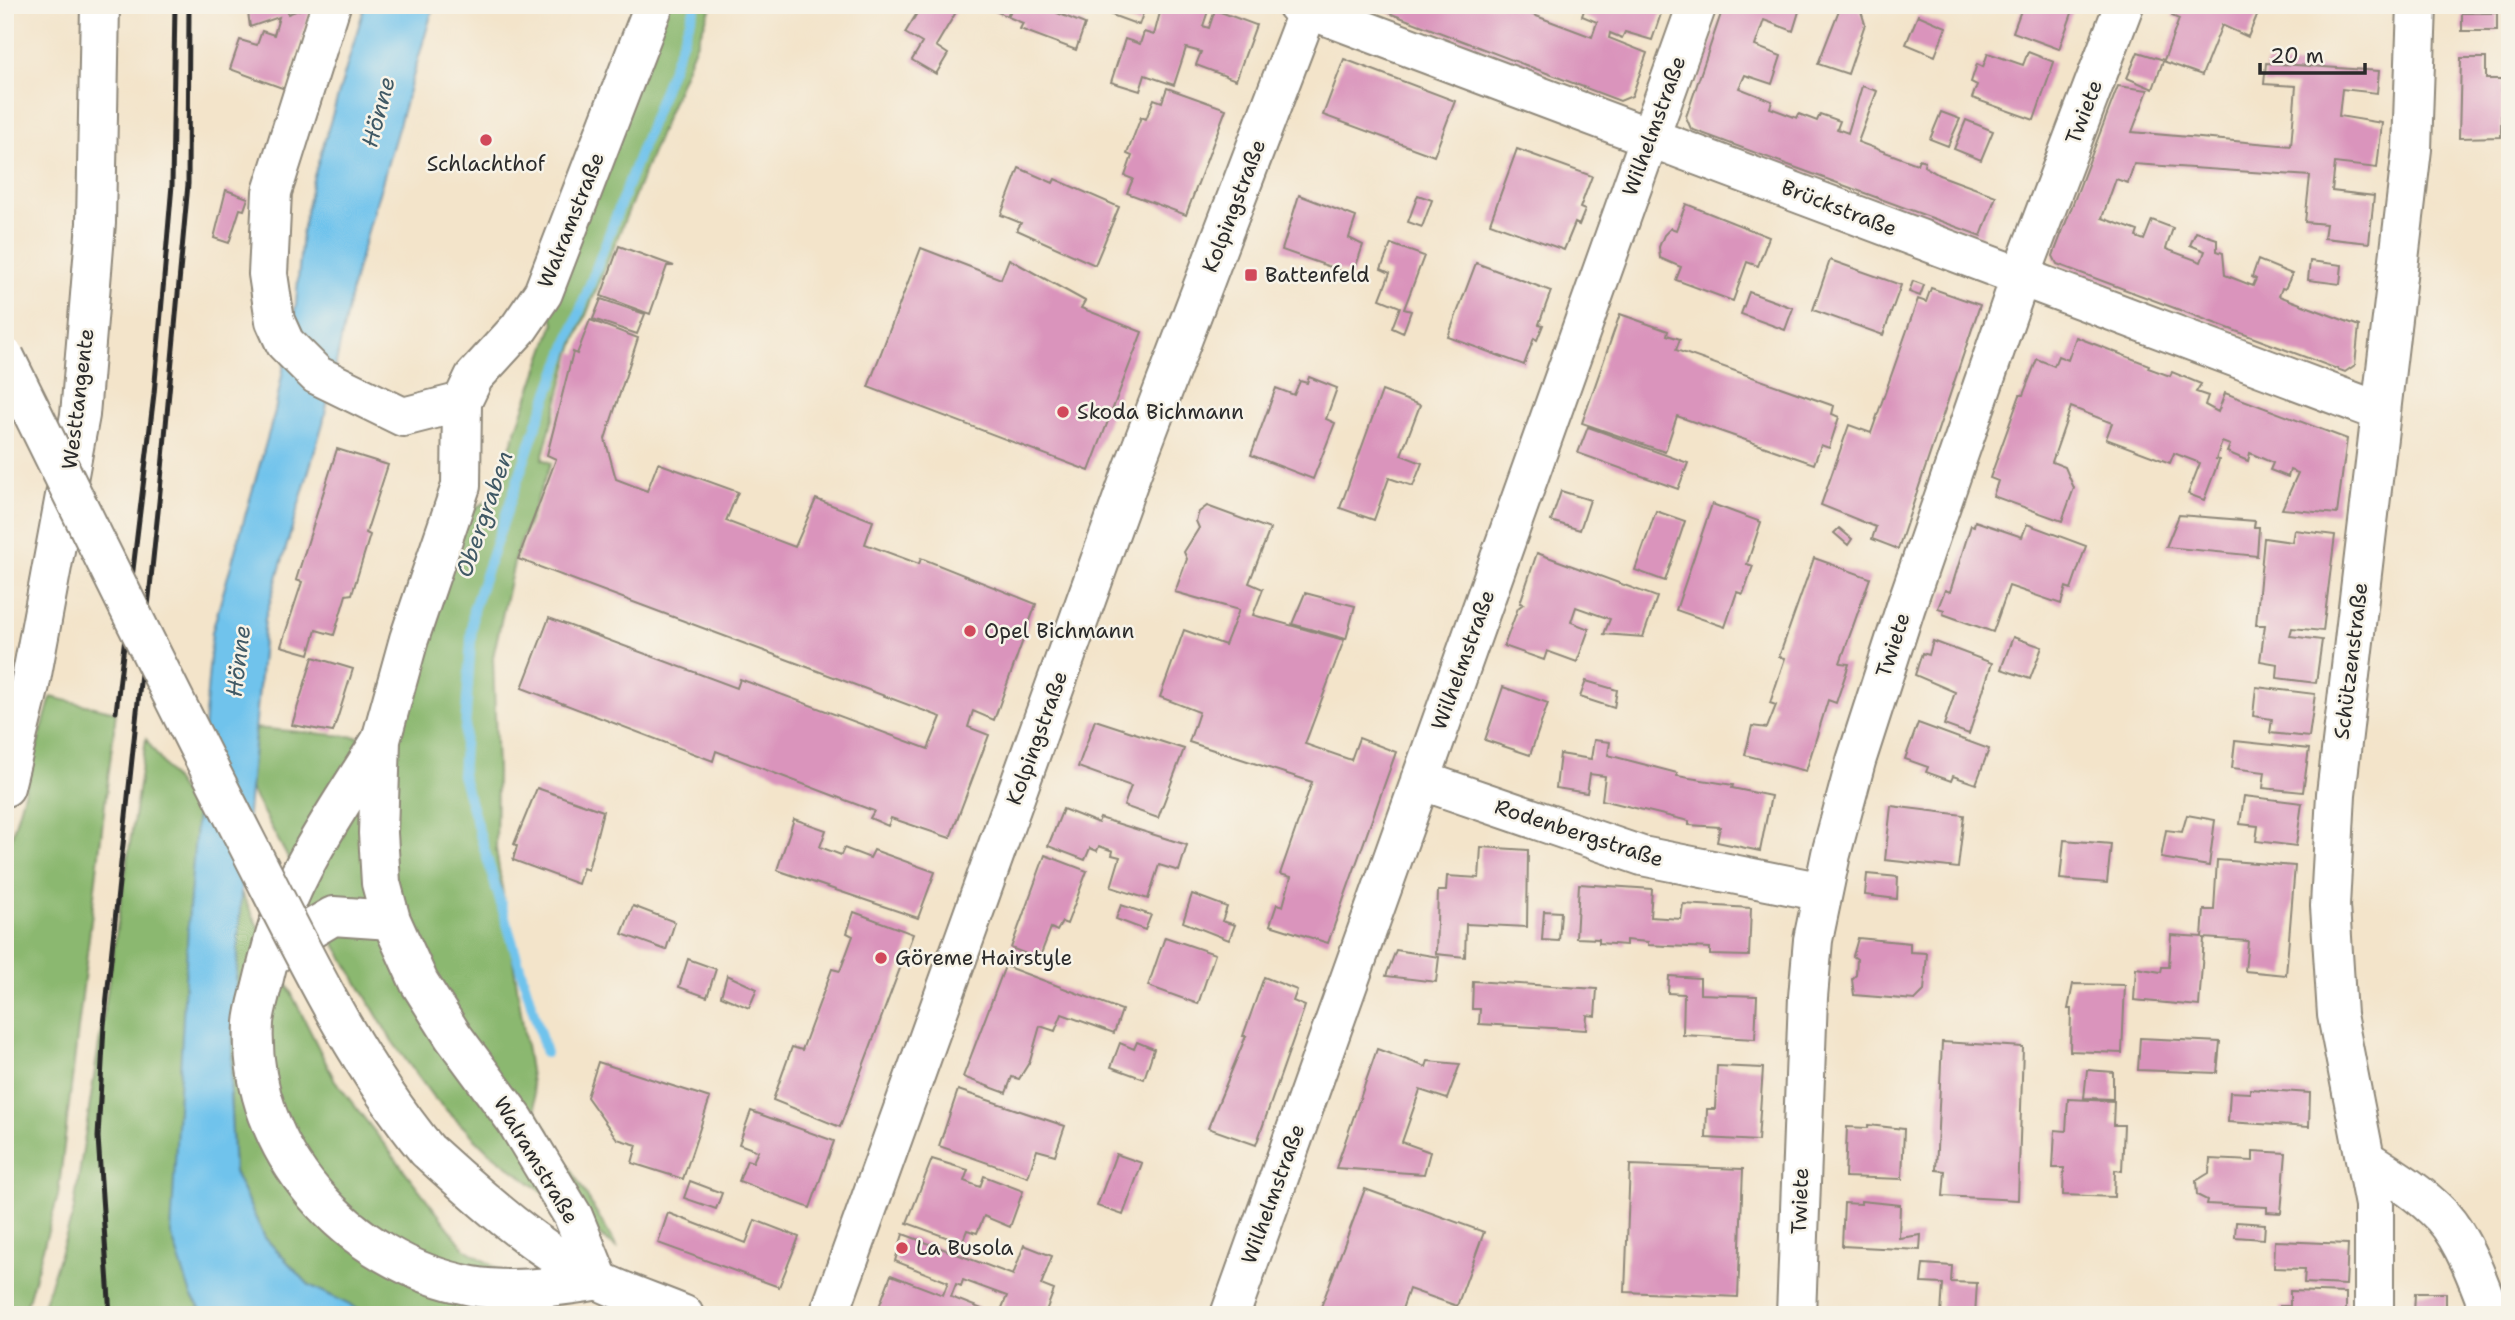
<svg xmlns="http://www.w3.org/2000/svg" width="2515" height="1320" viewBox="0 0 2515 1320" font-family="'Shantell Sans',sans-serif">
<rect width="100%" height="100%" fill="#f7f3e8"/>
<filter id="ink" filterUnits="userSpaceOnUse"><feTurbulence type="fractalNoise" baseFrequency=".0143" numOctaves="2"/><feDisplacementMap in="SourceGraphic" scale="14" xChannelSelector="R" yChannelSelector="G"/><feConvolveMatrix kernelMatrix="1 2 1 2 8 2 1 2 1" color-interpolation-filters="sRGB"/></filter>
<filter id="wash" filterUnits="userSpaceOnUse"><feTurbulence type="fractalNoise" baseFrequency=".00686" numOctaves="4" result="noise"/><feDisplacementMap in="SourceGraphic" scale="28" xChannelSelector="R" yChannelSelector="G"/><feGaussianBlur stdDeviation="1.57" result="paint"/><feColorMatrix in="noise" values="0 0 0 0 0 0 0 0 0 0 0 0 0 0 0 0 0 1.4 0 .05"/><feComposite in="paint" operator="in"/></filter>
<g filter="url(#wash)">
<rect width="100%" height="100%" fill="#f3e4ca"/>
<path fill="#8bb86f" stroke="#5b724d" stroke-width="2" d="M655 5H712L571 352 542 459 551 463 515 558 493 657 497 772 496 849 536 1110 618 1249 488 1151 434 1098 392 1041 333 941 250 788 256 728 381 739 450 521 492 499 554 323 545 294Z
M51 697 116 712 58 1196 24 1315H5V860Z
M146 739 197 813 177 1126 191 1295 205 1315H40L73 1214Z
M241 892 334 1079 465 1249 528 1287 549 1315H370L309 1285 265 1238 234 1172 230 1093Z"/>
<path fill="#70c3ec" stroke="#4e778c" stroke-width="2" d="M365 5H434L355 275 323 423 265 619 241 892 230 1093 234 1172 265 1238 309 1285 370 1315H205L191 1295 171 1234 189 908 212 632 275 411 296 304 302 233 312 183Z"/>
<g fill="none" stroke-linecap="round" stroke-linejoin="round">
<path stroke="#70c3ec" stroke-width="10" d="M546 1053 462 775 473 610 537 424 696 5"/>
</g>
<g id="blocks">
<path fill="#da94bc" d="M247 5H286L288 14 312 5 285 89 230 69 240 40 257 45 262 31 274 35 279 17 250 27Z
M922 5H951L950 8 956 12 936 46 948 54 936 74 912 60 922 43 905 33Z
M992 5H1012L1007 16 990 9Z
M1013 5H1060L1057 13 1085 24 1076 50 1020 29 1023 23 1008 17Z
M1113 5H1146L1139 25 1109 14Z
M1162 5 1209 8 1203 26 1209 28 1215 10 1256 25 1236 80 1196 65 1201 52 1186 48 1174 85 1145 75 1140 91 1111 82 1125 39 1140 44 1144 32 1154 35Z
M1368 5H1532L1531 14 1592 37 1597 22 1582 16 1586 5H1604L1619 11 1621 5H1664L1652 40 1625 32 1622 38 1610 33 1609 38 1647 53 1632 96 1620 101Z
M1724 5H1801L1793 31 1764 20 1755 46 1781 56 1772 84 1745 75 1739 88 1772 101 1770 108 1797 118 1799 114 1817 121 1820 114 1840 121 1837 129 1848 133 1862 86 1877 91 1858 142 1917 164 1919 159 1925 161 1924 166 1939 175 1996 196 1981 236 1691 129 1686 117Z
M1827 5 1860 8 1865 24 1848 74 1818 64 1839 10Z
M2023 5H2075L2059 49 2013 32Z
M2177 5H2239L2258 13 2248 37 2222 25 2202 75 2163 61 2153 89 2127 78 2138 52 2164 60 2179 19 2172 16Z
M2462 13H2497V31H2462Z
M1918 15 1946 27 1935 56 1906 44Z
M2028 52 2054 62 2034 120 1972 98 1977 85 1971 82 1977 64 1983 67 1988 53 2023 65Z
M2461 58H2486V79H2502L2501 137 2459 138Z
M1344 59 1455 101 1434 156 1323 115Z
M2266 63 2379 71 2377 93 2342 89 2339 116 2382 123 2377 168 2335 163 2332 191 2374 196 2369 243 2324 238 2326 224 2305 222 2310 176 2134 164 2128 183 2116 179 2102 218 2138 231 2136 237 2144 240 2152 220 2173 228 2166 249 2201 262 2205 251 2190 245 2196 232 2217 239V251L2223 253 2225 275 2253 286 2256 279 2252 277 2258 260 2292 274 2285 289 2282 288 2279 296 2359 326 2355 365 2345 372 2057 264 2053 256 2118 86 2148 90 2132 132 2291 146 2296 86 2264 84Z
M1167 88 1226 109 1186 215 1127 193 1133 179 1125 176 1132 156 1127 154 1141 117 1146 119 1154 99 1162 102Z
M1941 112 1960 119 1948 146 1930 139Z
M1966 120 1993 131 1981 160 1954 149Z
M1517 149 1592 176 1580 208 1585 210 1579 225 1575 223 1564 250 1490 223Z
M1019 168 1053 183 1055 179 1119 207 1095 265 1017 230 1021 223 1001 215Z
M226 190 248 198 244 210 240 209 229 243 214 238Z
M1299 195 1356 217 1349 238 1363 245 1353 275 1282 250Z
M1418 195 1432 200 1422 227 1408 222Z
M1686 204 1769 237 1758 266 1747 262 1733 301 1676 280 1681 267 1660 258 1659 247 1664 235 1671 228 1676 230Z
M1391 244 1424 256 1404 309 1411 311 1403 333 1392 328 1400 307 1380 299 1390 273 1381 269Z
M619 246 674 266H667L650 314 601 296Z
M921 248 1001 279 1009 259 1085 301 1081 308 1142 332 1089 471 868 387Z
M1830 260 1901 285 1883 335 1813 310Z
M2310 261 2342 265 2340 284 2308 280Z
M1476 263 1551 291 1539 324 1543 325 1537 340 1534 338 1524 365 1448 337Z
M1913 281 1924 285 1920 296 1909 292Z
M1931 288 1980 305 1898 549 1872 539 1876 527 1821 505 1849 425 1871 433 1918 299 1926 302Z
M1749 292 1793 308 1785 330 1741 314Z
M601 299 645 314 637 334 593 319Z
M1620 314 1668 331 1667 335 1680 339 1676 350 1834 406 1832 414 1839 417 1829 448 1821 445 1814 464 1677 416 1665 452 1582 423Z
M590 320 638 338 605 439 616 479 647 491 658 463 738 492 726 521 795 547 816 499 873 521 865 544 919 564 921 558 1036 604 994 720 973 711 968 727 989 735 950 838 891 818 888 826 870 818 874 811 716 751 713 761 522 688 549 618 737 688 740 679 928 749 941 717 518 559 556 459 547 455 573 352 577 354Z
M2076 337 2149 365 2148 368 2170 376 2172 372 2201 384 2196 392 2208 396 2205 405 2218 412 2225 393 2347 439 2337 514 2282 509 2298 473 2290 470 2288 477 2270 470 2273 463 2250 453 2248 461 2227 452 2230 445 2222 442 2216 459 2219 460 2204 500 2188 494 2200 463 2174 453 2170 463 2106 439 2112 423 2071 407 2052 462 2065 467 2074 488 2062 521 1993 496 1998 481 1990 478 2020 395H2023L2037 359 2054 366 2058 356 2068 360Z
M1309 377 1337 388 1326 419 1335 423 1313 479 1251 455 1276 388 1294 395 1300 381 1307 383Z
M1382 391 1420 405 1401 455 1422 463 1413 486 1389 478 1374 520 1340 508Z
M1588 427 1688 463 1678 489 1578 453Z
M337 449 388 465 366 533 370 535 352 594 346 595 334 635 316 630 309 654 281 646 302 582 296 580Z
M1561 491 1590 500 1580 530 1551 521Z
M1712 504 1761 522 1747 564 1753 566 1743 594 1737 592 1725 627 1676 610Z
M1207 506 1270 529 1249 583 1263 589 1253 615 1344 640 1305 744 1351 760 1359 738 1396 752 1328 943 1270 925 1277 904 1283 906 1291 877 1280 874 1312 782 1189 742 1199 712 1160 697 1184 630 1225 645 1239 610 1175 592 1187 559 1184 552 1199 528 1196 521 1199 512Z
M1656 511 1685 521 1665 581 1635 570Z
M2179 515 2255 521 2254 527H2259L2257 556 2166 547Z
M1975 521 2022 537 2027 524 2086 546 2071 589 2066 587 2061 604 2009 586 1993 632 1943 614 1944 610 1938 608 1945 590 1950 592 1971 525 1974 526Z
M1839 528 1852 539 1848 545 1834 533Z
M2294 530 2335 535 2323 631 2292 628 2290 636 2322 640 2316 683 2277 678 2278 664 2260 661 2265 625H2256L2264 538 2292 542Z
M1537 553 1657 597 1643 637 1604 634 1610 619 1576 607 1571 622 1589 629 1577 662 1547 651 1544 660 1504 646 1518 608 1523 604 1520 603Z
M1814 558 1870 578 1840 663 1849 664 1836 703 1828 700 1806 771 1745 755 1752 726 1767 728 1776 705 1770 703 1785 658 1779 657Z
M1305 593 1355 606 1346 639 1292 624Z
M2013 637 2042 647 2030 679 2001 669Z
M1933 641 1992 663 1969 734 1944 725 1955 692 1915 675 1922 653 1929 655Z
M313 657 353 669 333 732 292 725Z
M1586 681 1617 690 1614 708 1580 697Z
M1503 687 1548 703 1530 755 1485 740Z
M2256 687 2315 694 2309 737 2270 733 2272 719 2253 716Z
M1095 720 1184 749 1158 818 1124 806 1131 786 1078 767Z
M1918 723 1989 749 1976 784 1953 776 1951 781 1926 772 1928 767 1905 759Z
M1594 740 1610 742 1608 755 1677 773V776L1733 785 1732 788 1771 796 1760 851 1717 842 1720 827 1689 825V821L1602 800 1605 776 1590 774 1587 793 1556 788 1560 754 1591 759Z
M2235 741 2309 749 2303 792 2263 788 2265 772 2232 768Z
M537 788 603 811 588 870 583 868 578 884 513 860 517 846 514 844Z
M2244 796 2302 803 2296 846 2256 841 2258 826 2240 824Z
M1891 806 1964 815 1958 868 1885 860Z
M1063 809 1098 823 1100 818 1187 845 1179 871 1159 865 1148 899 1111 887 1120 857 1112 855 1113 851 1099 846 1097 851 1090 848 1085 860 1048 846Z
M2187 815 2215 820 2209 866 2161 858 2166 830 2182 832Z
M794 819 826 830 820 847 841 855 844 848 870 858 874 850 935 872 918 918 777 870Z
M2064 840 2111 844 2107 883 2060 879Z
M1481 847 1528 850 1527 927 1466 924 1465 957 1436 954 1438 891H1446L1447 876 1479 878Z
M1045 855 1087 871 1067 924 1062 922 1057 931 1051 928 1039 959 1011 948Z
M2217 860 2295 866 2286 975 2245 971 2248 941 2204 938 2199 1006 2134 1000 2136 968 2161 972 2162 967H2169L2171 935 2202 937 2204 910H2214Z
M1867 874 1898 877 1897 899 1865 895Z
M1579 884 1652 889 1650 917 1681 919 1683 904 1751 908 1749 956 1710 955V948L1648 945V942L1626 940V945L1599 943V939L1576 938Z
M1192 894 1227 907 1222 921 1235 925 1229 940 1183 922Z
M1121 905 1151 915 1145 930 1116 919Z
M633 906 675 922 666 950 622 934Z
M1544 911 1561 912 1559 941 1542 940Z
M854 912 913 934 840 1127 773 1100 792 1047 802 1050 832 969 840 971 853 936 847 933Z
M1165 937 1215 954 1198 1004 1148 986Z
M1858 938 1910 943V952L1927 953 1924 991 1915 1000 1854 995 1852 979 1856 975 1857 959 1853 956Z
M1396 950 1439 957 1436 982 1386 976Z
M688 959 716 969 707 997 679 987Z
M1005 966 1122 1010 1114 1033 1062 1014 1055 1031 1040 1026 1030 1061 1019 1079 1012 1077 1006 1093 963 1077Z
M727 975 757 989 749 1008 721 996Z
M1669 976 1700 978V994L1757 996 1755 1039 1683 1035 1684 994 1668 993Z
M1264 977 1297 990 1293 1001 1305 1006 1256 1145 1208 1128 1246 1036H1243Z
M1473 981 1597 989 1595 1016 1587 1015 1586 1030 1479 1024 1480 1009H1472Z
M2073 984 2125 985 2122 1053 2070 1051 2071 1009H2068Z
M2140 1038 2220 1042 2217 1073 2138 1070Z
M1137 1042 1154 1049 1144 1079 1111 1067 1120 1043 1134 1049Z
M1942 1042 2023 1047 2018 1200 1943 1196 1945 1171 1936 1170Z
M1377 1049 1426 1067 1428 1061 1460 1064 1447 1099 1420 1090 1402 1142 1430 1152 1424 1174 1336 1168Z
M598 1062 710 1098 683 1179 632 1163 637 1145 617 1139 587 1097Z
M1717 1066 1763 1068 1758 1141 1706 1138 1707 1109H1715Z
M2087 1070 2113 1072V1099L2084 1098Z
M2250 1089 2310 1093 2309 1127 2228 1122 2230 1092 2250 1093Z
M958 1090 1065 1126 1055 1155 1037 1150 1028 1177 939 1146Z
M2068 1099 2114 1101 2113 1125H2124L2122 1171 2115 1170 2114 1197 2063 1195 2064 1168H2053L2055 1130 2066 1131Z
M751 1111 834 1141 810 1208 739 1181 747 1160 753 1162 758 1151 739 1144Z
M1868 1125 1904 1129 1902 1179 1845 1177 1847 1127 1868 1128Z
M2253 1151 2286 1153 2281 1213 2267 1212V1207L2206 1204 2207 1200 2197 1195 2196 1181 2209 1173 2210 1159 2253 1161Z
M1116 1154 1142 1163 1123 1215 1097 1206Z
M932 1159 968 1170 964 1181 980 1187 984 1176 1023 1191 1010 1227 984 1216 977 1233 967 1230 962 1243 907 1223Z
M1630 1165 1743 1169 1738 1297 1625 1292Z
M690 1181 722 1193 716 1209 684 1198Z
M1365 1189 1484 1232 1457 1306 1409 1289 1400 1315H1318Z
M1861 1201 1900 1205 1899 1238 1921 1235 1920 1250 1842 1246 1844 1203 1861 1204Z
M668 1213 746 1243 755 1220 799 1237 779 1287 658 1243Z
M2236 1222 2265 1224 2264 1239 2235 1237Z
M903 1234 1013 1275 1024 1245 1052 1256 1041 1285 1054 1290 1046 1311 1056 1315H999L1007 1296 963 1280 961 1286 956 1284 951 1297 997 1315H876L891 1275 943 1295 948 1282 895 1261Z
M2275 1241 2348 1244 2346 1285 2304 1283 2305 1269 2274 1268Z
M1923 1264 1952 1266 1951 1282 1977 1283 1975 1315H1941L1943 1284 1921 1283Z
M2290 1291 2346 1293V1315H2280V1306H2290Z
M2415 1293H2446V1315H2414Z"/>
</g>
</g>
<g filter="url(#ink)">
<use href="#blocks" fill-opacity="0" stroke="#8f887a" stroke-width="2"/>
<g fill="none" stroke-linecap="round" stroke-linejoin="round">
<g stroke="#8f887a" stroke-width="42">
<path id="street" d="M331 5 272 192 268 274 275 321 285 343 317 375 403 417 462 402
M1297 5 2381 412
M381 740C347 796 302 858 280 920 273 940 268 961 263 982 260 995 255 1010 254 1023 247 1150 349 1264 472 1286 512 1293 559 1287 599 1280L573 1216 515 1120 453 1036 419 982 391 920 381 883 378 833 381 740 409 639 461 486 462 402 474 377 519 328 543 293 654 5
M1420 780 1642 856 1823 892
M270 958 291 941 333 916 391 920
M2367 1160C2394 1177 2420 1193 2442 1216 2464 1240 2480 1285 2491 1315
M829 1315 1132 472 1310 5
M1230 1315 1697 5
M1796 1315 1808 997 1813 940 1831 854 1856 761 1906 606 2020 278 2124 5
M2374 1315V1205L2337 1015 2330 906 2336 794 2412 149 2417 5"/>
</g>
<g stroke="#8f887a" stroke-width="42">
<path id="secondary" d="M427 1150C480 1198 534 1248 598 1280 626 1294 656 1303 684 1315"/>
</g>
<g stroke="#8f887a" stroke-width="42">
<path id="primary" d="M5 787 30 685 80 415 96 223 100 5"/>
</g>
<use href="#street" stroke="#fff" stroke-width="38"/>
<use href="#secondary" stroke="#fff" stroke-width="38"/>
<use href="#primary" stroke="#fff" stroke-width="38"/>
<path stroke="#2b2b2b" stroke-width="5" d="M116 712 154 394 172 185 175 5
M110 1315 98 1137 104 1025 159 502 188 184 189 5"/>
<g stroke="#8f887a" stroke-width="42" stroke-linecap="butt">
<path id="secondary-bridge" d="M5 357C85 520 165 683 248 845 302 950 352 1058 427 1150"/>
</g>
<use href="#secondary-bridge" stroke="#fff" stroke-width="38"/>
</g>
</g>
<g fill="#d1495b" stroke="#f7f3e8" stroke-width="2.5">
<circle cx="486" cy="140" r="7"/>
<rect x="1244" y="268" width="14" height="14" rx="3.5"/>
<circle cx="1063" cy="412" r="7"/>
<circle cx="970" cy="631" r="7"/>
<circle cx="881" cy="958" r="7"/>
<circle cx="902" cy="1248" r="7"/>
</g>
<g text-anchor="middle" stroke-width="5" stroke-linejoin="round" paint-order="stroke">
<g font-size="21" fill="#2b2b2b" stroke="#f7f3e8">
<text transform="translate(2084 112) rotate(-69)" y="7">Twiete</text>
<text transform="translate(1654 126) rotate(-70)" y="7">Wilhelmstraße</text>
<text transform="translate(1234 206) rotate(-69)" y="7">Kolpingstraße</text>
<text transform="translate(1839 208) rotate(21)" y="7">Brückstraße</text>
<text transform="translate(571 220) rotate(-68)" y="7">Walramstraße</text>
<text transform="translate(78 399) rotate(-83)" y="7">Westtangente</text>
<text transform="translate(1893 645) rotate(-72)" y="7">Twiete</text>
<text transform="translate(1463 660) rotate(-70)" y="7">Wilhelmstraße</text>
<text transform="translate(2351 661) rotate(-83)" y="7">Schützenstraße</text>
<text transform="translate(1037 738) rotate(-70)" y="7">Kolpingstraße</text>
<text transform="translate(1579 833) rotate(18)" y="7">Rodenbergstraße</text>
<text transform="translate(536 1160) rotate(59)" y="7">Walramstraße</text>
<text transform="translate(1273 1194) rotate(-70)" y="7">Wilhelmstraße</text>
<text transform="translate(1800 1201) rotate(-88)" y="7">Twiete</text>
</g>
<g font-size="21" fill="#2b2b2b" stroke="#f7f3e8" text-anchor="start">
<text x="486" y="171" text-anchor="middle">Schlachthof</text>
<text x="1265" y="282">Battenfeld</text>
<text x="1077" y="419">Skoda Bichmann</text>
<text x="984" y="638">Opel Bichmann</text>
<text x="895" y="965">Göreme Hairstyle</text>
<text x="916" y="1255">La Busola</text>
</g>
<g font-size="23" font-style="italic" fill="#405965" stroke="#f7f3e8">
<text transform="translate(378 112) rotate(-75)" y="8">Hönne</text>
<text transform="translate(484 514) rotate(-71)" y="8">Obergraben</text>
<text transform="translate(238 661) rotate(-83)" y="8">Hönne</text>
</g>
</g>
<rect width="2515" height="1320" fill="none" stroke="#f7f3e8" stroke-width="28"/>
<path d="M2260 63v10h105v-10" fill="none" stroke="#2b2b2b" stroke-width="3.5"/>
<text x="2270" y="63" font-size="21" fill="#2b2b2b" stroke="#f7f3e8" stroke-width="5" paint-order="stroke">20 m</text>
</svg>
